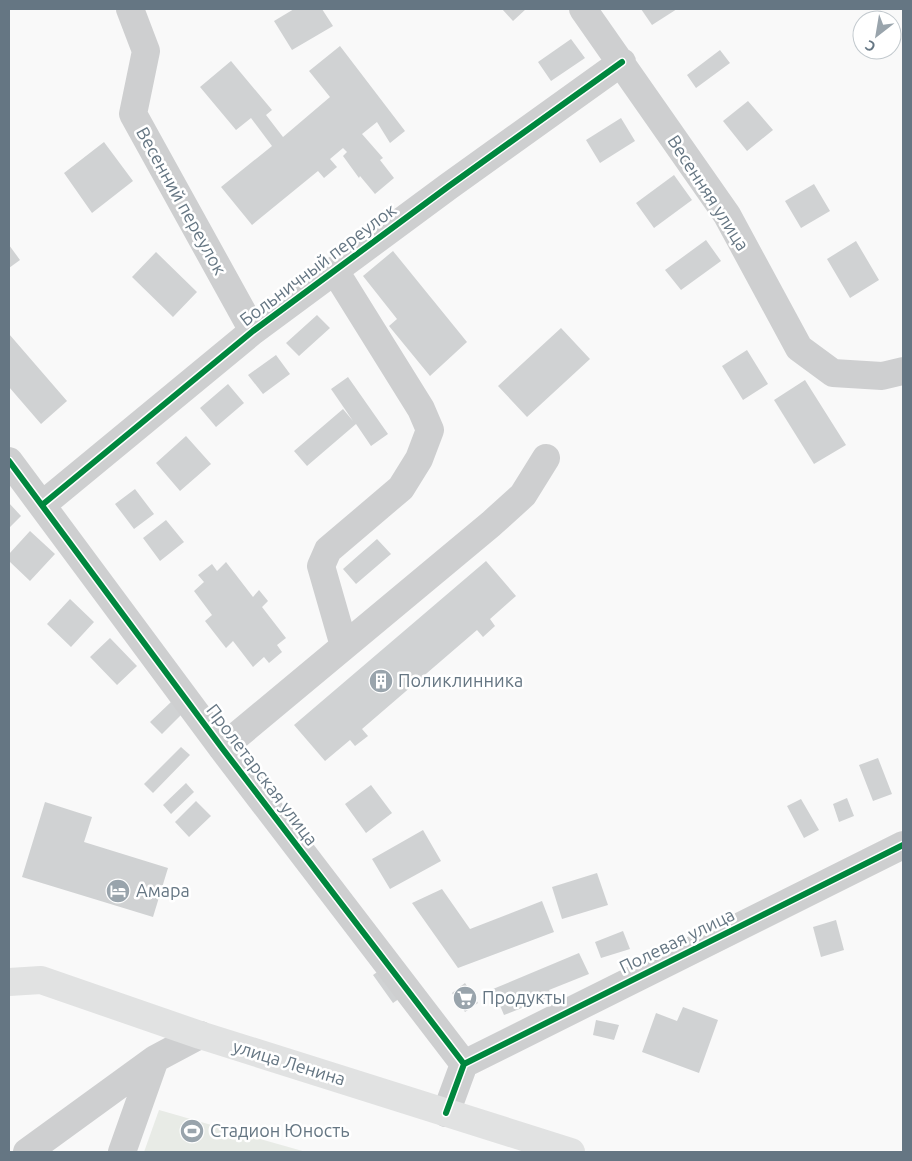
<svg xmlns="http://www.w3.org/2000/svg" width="912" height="1161" viewBox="0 0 912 1161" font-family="Ubuntu,sans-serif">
<rect width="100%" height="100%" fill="#f9f9f9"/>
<path fill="#e8ebe6" d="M159 1110 306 1152H144Z"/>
<path fill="#d0d2d3" d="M294 9H322L333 26 292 50 274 21Z
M502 9H526L513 21Z
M641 9H677L652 25Z
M571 39 585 58 551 81 538 62Z
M340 46 405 131 390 143 377 122 362 134 383 158 380 160 394 178 375 194 360 176 359 178 343 156 347 152 343 148 330 159 337 167 324 178 318 171 252 225 221 187 272 146 251 118 236 130 200 87 231 61 272 110 266 115 283 137 330 97 309 71Z
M720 50 730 63 696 88 687 75Z
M748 101 773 130 747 151 723 121Z
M621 118 635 141 600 163 586 140Z
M104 142 133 181 92 213 64 173Z
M674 175 692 200 654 228 636 203Z
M814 184 830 211 801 228 785 201Z
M706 240 721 261 681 290 665 270Z
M856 241 879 280 850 298 827 259Z
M9 245 20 260 9 268Z
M393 251 467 342 430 376 389 326 397 319 363 276Z
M156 252 197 292 173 317 132 277Z
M317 315 330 328 299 356 286 343Z
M561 328 590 359 527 417 498 386Z
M9 334 67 401 41 424 9 387Z
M747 350 768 384 743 400 722 366Z
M276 355 290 374 263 394 248 375Z
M348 377 388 434 371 446 356 424 307 466 294 451 343 409 353 421 331 389Z
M805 380 846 445 814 464 774 400Z
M228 384 244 403 216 427 200 408Z
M186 436 211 464 180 491 156 463Z
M135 489 154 514 134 529 115 504Z
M9 503 21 516 9 528Z
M166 520 184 542 160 561 143 538Z
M30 531 55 554 30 581 9 561V554Z
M377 539 391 554 356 584 343 569Z
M486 561 516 596 490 619 495 626 483 637 477 630 362 729 368 736 355 746 350 740 325 761 294 725Z
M226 562 253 597 259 590 268 601 262 607 286 638 277 645 282 652 269 663 264 657 253 667 233 641 226 648 205 621 212 615 194 591 204 582 198 575 212 564 217 571Z
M70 599 94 622 71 647 47 624Z
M110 638 137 666 117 685 90 657Z
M171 702 182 714 162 734 150 722Z
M181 747 190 755 153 793 144 784Z
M878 758 892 794 873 801 859 765Z
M186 783 194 792 171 814 163 805Z
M371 785 392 813 366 833 345 804Z
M847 798 854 816 839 822 833 804Z
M801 799 819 830 804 838 787 806Z
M196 801 211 816 189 837 175 822Z
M45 802 92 817 84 842 168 868 153 917 22 877Z
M423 830 441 861 390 889 372 859Z
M597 873 608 905 562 919 552 887Z
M442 889 470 929 542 901 554 932 458 968 412 903Z
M836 920 844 950 821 957 813 927Z
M623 931 630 949 601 958 595 942Z
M579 953 589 974 549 990 552 996 504 1015 493 989Z
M383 968 403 996 393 1003 373 975Z
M465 983 478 1003 465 1012 452 993Z
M683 1007 718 1020 699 1073 642 1052 656 1013 677 1021Z
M596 1020 619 1025 614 1040 593 1035Z"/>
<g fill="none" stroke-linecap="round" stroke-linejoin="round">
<path stroke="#cecfd0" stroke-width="28" d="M130 9 146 51 133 114 253 331
M583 9 727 215 799 348 833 373 882 376 903 371
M335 271 421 409 430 430 419 459 401 488 328 550 321 566 344 646
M9 461 222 748 464 1064 446 1113
M42 505 253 331 449 186 622 62
M222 748 491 524 523 495 546 458
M464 1064 903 845
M27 1152 155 1059
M122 1152 155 1059 200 1035"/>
<path stroke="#e1e2e2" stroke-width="28" d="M9 982 41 980 200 1035 571 1152"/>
<g stroke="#fff" stroke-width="9">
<path id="cycleway" d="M9 461 222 748 464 1064 446 1113
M42 505 253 331 449 186 622 62
M464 1064 903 845"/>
</g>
<use href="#cycleway" stroke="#00873e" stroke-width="6"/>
</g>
<defs>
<g id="building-disc" transform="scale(1.25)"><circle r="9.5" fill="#99a4ac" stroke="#fff"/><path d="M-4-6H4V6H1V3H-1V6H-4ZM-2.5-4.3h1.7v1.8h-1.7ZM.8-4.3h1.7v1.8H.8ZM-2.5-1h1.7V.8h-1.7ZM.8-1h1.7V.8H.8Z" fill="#fff"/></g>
<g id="hotel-disc" transform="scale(1.25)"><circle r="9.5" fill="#99a4ac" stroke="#fff"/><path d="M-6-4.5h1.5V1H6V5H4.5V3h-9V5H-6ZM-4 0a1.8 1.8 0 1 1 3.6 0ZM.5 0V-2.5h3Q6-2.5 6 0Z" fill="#fff"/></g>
<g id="supermarket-disc" transform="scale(1.25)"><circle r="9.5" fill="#99a4ac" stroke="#fff"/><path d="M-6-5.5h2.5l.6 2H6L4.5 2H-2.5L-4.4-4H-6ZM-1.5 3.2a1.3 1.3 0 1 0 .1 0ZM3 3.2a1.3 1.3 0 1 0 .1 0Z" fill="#fff"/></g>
<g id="stadium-disc" transform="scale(1.25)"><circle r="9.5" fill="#99a4ac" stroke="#fff"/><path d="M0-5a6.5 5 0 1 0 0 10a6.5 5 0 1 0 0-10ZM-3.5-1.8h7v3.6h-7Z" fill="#fff"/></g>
</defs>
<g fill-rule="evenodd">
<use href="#building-disc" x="381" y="681"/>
<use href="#hotel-disc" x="118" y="891"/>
<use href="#supermarket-disc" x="465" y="998"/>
<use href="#stadium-disc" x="192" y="1131"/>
</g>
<g text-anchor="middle" stroke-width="5" stroke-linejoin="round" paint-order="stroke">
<g font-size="18" fill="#657683" stroke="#fff">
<text transform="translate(708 193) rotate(57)" y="6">Весенняя улица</text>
<text transform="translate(181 201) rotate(61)" y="6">Весенний переулок</text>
<text transform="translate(318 265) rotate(-37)" y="6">Больничный переулок</text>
<text transform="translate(262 775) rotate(53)" y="6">Пролетарская улица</text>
<text transform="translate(677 941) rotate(-26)" y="6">Полевая улица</text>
<text transform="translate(289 1063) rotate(17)" y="6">улица Ленина</text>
</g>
<g font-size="18" fill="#657683" stroke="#fff" text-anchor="start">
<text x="398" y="687">Поликлинника</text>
<text x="136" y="897">Амара</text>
<text x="482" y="1004">Продукты</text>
<text x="210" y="1137">Стадион Юность</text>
</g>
</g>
<rect width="912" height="1161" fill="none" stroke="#657683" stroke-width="20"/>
<g transform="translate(877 35) rotate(211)"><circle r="24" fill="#ffffff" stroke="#c1c8cd"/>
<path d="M0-4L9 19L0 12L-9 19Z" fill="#99a4ac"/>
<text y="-8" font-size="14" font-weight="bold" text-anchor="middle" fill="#657683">С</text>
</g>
</svg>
